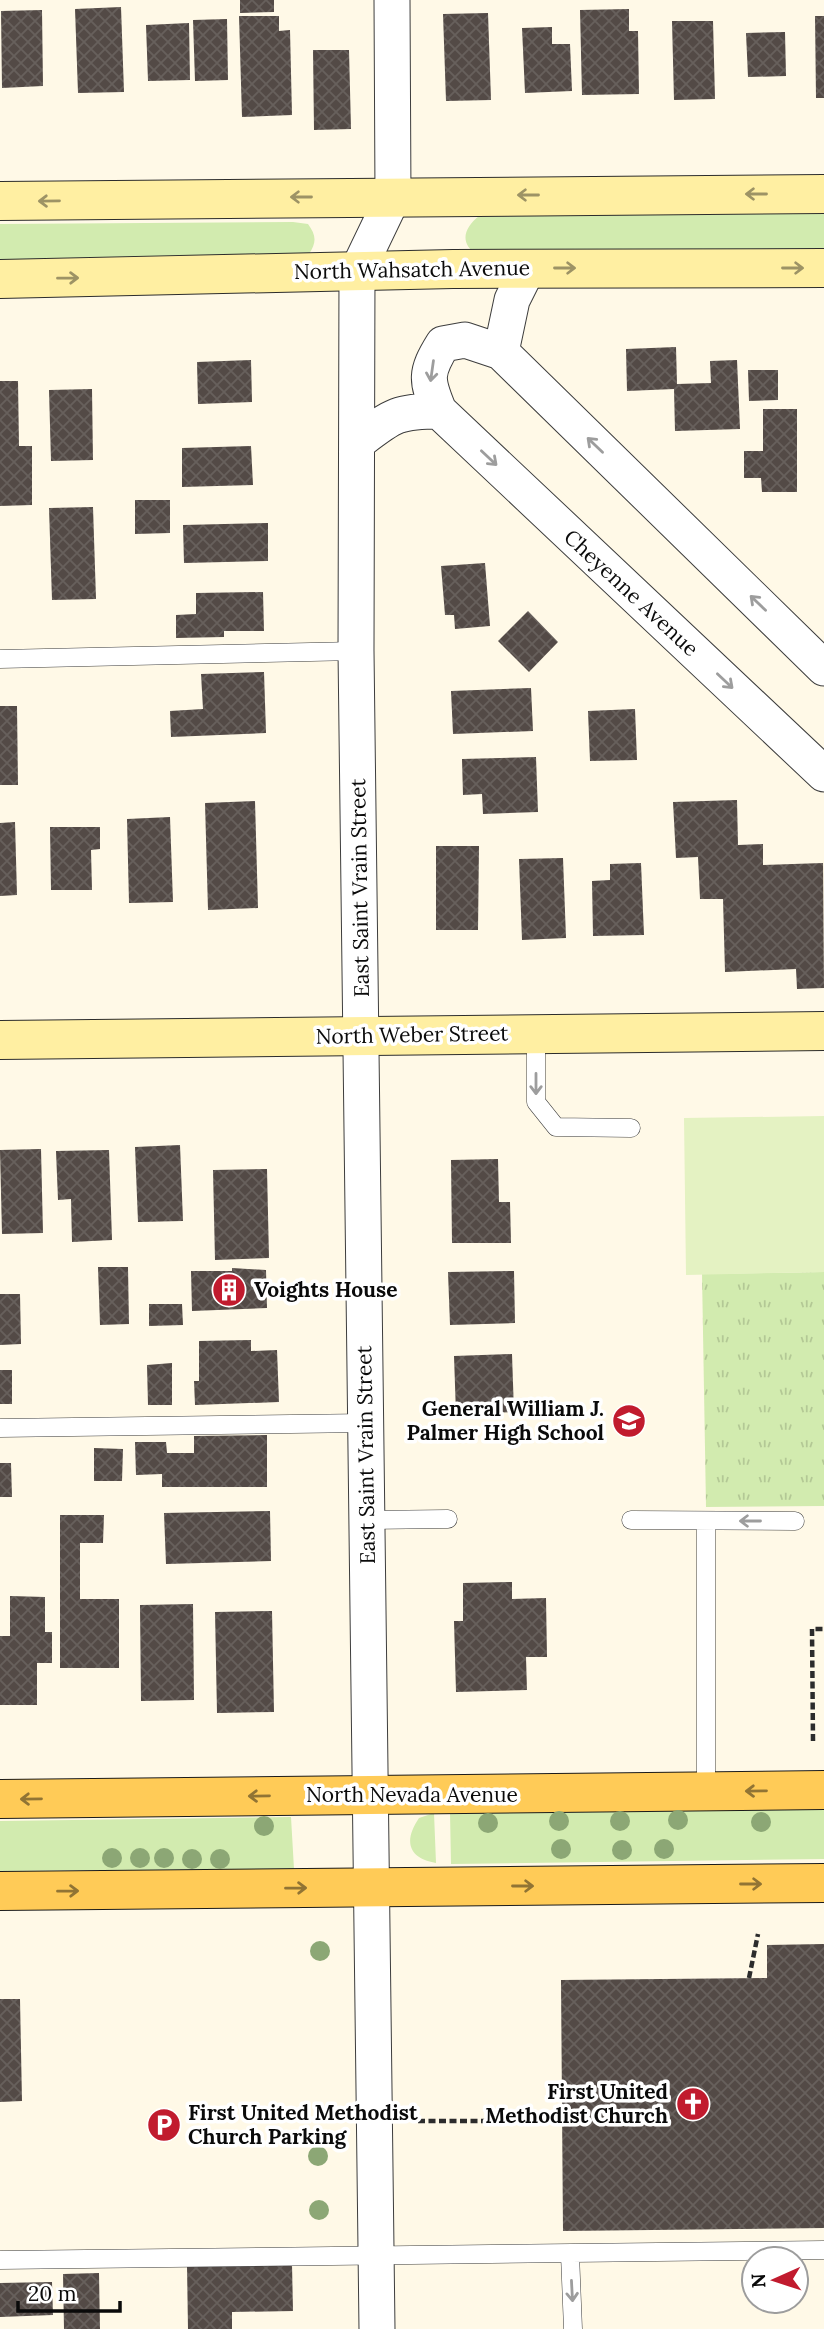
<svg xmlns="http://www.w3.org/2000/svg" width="824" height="2329" viewBox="0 0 824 2329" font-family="Lora,serif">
<defs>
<pattern id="park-tufts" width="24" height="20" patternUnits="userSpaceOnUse" patternTransform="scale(1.75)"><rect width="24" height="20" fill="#d2ebaf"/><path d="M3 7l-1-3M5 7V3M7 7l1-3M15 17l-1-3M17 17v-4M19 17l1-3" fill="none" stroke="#b3c895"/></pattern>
<pattern id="building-cross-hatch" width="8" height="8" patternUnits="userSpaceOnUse" patternTransform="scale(1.75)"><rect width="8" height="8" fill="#534a46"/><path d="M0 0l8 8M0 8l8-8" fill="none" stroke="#67605c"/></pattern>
</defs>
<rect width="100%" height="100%" fill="#fff9e7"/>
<path fill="#d2ebaf" d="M824 211V252L477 255C459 243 464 228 479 216Z
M293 222 308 224C316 235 317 242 309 254L0 261V224Z
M824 1806V1859L451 1864 450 1812Z
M434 1813 436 1863C407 1858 404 1840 419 1818Z
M291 1817 294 1869 0 1871V1821Z"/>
<path fill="url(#park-tufts)" d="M824 1272V1506L706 1507 702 1274Z"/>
<path fill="#e4f2c2" d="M824 1116V1272L686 1275 684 1118Z"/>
<path fill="url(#building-cross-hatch)" d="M240 0H274V12L240 13Z
M121 7 124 92 78 93 75 9Z
M629 9V31H638L639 94 582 95 580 10Z
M42 10 43 86 2 88 1 11Z
M488 13 491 100 446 101 443 14Z
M239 16H279V31L290 30 292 115 242 117Z
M815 16H824V98H816Z
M227 19 228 80 195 81 193 20Z
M672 21H713L715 99 674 100Z
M189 23 190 80 148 81 146 25Z
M552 27V44H570L572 91 525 93 522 28Z
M785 32 786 76 748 77 746 33Z
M313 50H349L351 129 314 130Z
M676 347 677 384 711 383 710 361 737 360 740 429 675 431 674 389 627 391 626 349Z
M251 360 252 402 198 404 197 362Z
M748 370H778V400L749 401Z
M0 381H18L19 446H32V505L0 506Z
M92 389 93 460 51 461 49 390Z
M763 409H797V492H762L761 478H744V451H763Z
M251 446 253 485 182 487V448Z
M135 500H170V533L135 534Z
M93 507 96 599 52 600 49 508Z
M268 523V561L184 563 183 525Z
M485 563 490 626 455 629 454 615H445L441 566Z
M263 592 264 631H224V637L176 638V615L196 614V593Z
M528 611 558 642 529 672 498 641Z
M264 672 266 733 171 737 170 711 203 709 201 674Z
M531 688 533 731 453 734 451 691Z
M0 706H17L18 785H0Z
M635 709 637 760 590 761 588 711Z
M536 757 538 812 483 814 482 794 463 795 462 759Z
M737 800 738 845 763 844V865L823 863 824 988 797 989 796 969 725 972 723 899H700L698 857 676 858 673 802Z
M255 801 258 908 208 910 205 803Z
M170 817 173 902 129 903 127 819Z
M15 822 17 895 0 896V823Z
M50 827H100V849L91 850 92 890H51Z
M436 846H479L478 930H436Z
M563 858 566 938 522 940 519 859Z
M641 863 644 935 593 936 592 881 610 880V864Z
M180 1145 183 1221 138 1222 135 1147Z
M41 1149 43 1233 2 1234 0 1150Z
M109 1150 112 1240 72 1242 71 1199 58 1200 56 1151Z
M498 1159 499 1202H510L511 1243H452L451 1160Z
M267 1169 269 1258 215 1260 213 1170Z
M98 1267H128L129 1324 100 1325Z
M232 1268 266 1270 267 1308 192 1311 191 1271H232Z
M514 1271 515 1323 450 1325 448 1272Z
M0 1294H20L21 1344 0 1345Z
M149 1304H182L183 1325 149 1326Z
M251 1340V1351L277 1350 279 1402 195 1405 194 1381H199V1341Z
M512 1354 514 1412 456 1414 454 1356Z
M172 1363V1405H148L147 1365Z
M0 1370H12V1404H0Z
M267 1435V1487H162V1474L136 1475 135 1442H166L167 1453H194V1436Z
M94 1448 123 1449 122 1481H94Z
M0 1463H11L12 1497H0Z
M270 1511 271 1561 166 1564 164 1513Z
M60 1515H104L103 1543H80V1599H119V1668H60Z
M512 1582V1599L546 1598 547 1657H526L527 1690 456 1692 454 1621H463V1583Z
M10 1596 45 1597V1632H52V1663H37V1705H0V1636H10Z
M193 1604 194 1700 141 1701 140 1605Z
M272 1611 274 1712 217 1713 215 1612Z
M824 1944V2228L563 2231 561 1980 767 1978V1945Z
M0 1999H20L22 2101 0 2102Z
M292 2264 293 2311 232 2312V2329H188L187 2266Z
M99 2273 100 2329H64L63 2274Z
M52 2282 53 2315 0 2317V2283Z"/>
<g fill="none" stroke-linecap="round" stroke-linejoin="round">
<g stroke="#3d3d3d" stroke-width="19">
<path id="lane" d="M0 659 356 651
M536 1034V1102L556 1127 631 1128
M0 1428 366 1423
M367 1520 448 1519
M631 1520 795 1521
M706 1791V1521
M570 2254 573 2329
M0 2260 824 2250"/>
</g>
<g stroke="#3d3d3d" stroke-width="37">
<path id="street" d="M501 352 512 300 528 268
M358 442C392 416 396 411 439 411
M824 668 501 352 465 340 443 344C425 373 426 380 439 411L824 774
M377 2329 356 651 357 272 393 197 392 0"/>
</g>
<g stroke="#2c2c2c" stroke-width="40">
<path id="secondary" d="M0 201 824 194
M0 279 453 269 824 268
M0 1040 824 1031"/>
</g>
<g stroke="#1b1b1b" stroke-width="40">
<path id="primary" d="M0 1799 824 1790
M0 1891 824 1883"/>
</g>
<path stroke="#2c2c2c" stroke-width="4.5" stroke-dasharray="7 3.5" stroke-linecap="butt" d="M813 1741 812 1629H824
M749 1978 758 1934
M418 2121H500"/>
<use href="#lane" stroke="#fff" stroke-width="18"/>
<use href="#street" stroke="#fff" stroke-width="35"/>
<use href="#secondary" stroke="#ffefa2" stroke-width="38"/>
<use href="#primary" stroke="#ffcb57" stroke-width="38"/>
</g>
<g fill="#8ca775">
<circle cx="678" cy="1820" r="10"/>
<circle cx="559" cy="1821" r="10"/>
<circle cx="620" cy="1821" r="10"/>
<circle cx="761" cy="1822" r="10"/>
<circle cx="488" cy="1823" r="10"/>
<circle cx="264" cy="1826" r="10"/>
<circle cx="561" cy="1849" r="10"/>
<circle cx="664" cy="1849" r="10"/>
<circle cx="622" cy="1850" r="10"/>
<circle cx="112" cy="1858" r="10"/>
<circle cx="140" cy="1858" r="10"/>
<circle cx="164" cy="1858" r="10"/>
<circle cx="192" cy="1859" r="10"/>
<circle cx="220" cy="1859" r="10"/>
<circle cx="320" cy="1951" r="10"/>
<circle cx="318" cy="2156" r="10"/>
<circle cx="319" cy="2210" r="10"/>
</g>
<defs><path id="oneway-shaft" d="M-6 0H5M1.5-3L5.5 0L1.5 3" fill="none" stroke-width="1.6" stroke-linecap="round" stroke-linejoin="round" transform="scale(1.75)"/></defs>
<g stroke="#9d9365">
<use href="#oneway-shaft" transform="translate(756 194) rotate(180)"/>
<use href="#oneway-shaft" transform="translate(528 195) rotate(180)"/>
<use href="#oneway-shaft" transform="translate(301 197) rotate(180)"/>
<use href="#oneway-shaft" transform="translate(49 201) rotate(179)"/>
<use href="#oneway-shaft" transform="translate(565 268)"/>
<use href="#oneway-shaft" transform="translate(793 268)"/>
<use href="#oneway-shaft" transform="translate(68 278) rotate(-1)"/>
</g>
<g stroke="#9d9d9d">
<use href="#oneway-shaft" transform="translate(432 371) rotate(98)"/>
<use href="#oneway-shaft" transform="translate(595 445) rotate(-136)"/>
<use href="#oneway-shaft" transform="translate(489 458) rotate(43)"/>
<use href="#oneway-shaft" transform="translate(758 603) rotate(-136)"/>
<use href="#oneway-shaft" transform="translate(725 681) rotate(43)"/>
<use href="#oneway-shaft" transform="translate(536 1084) rotate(90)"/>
<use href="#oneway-shaft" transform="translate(750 1521) rotate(-180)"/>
<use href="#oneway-shaft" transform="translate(572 2291) rotate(87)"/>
</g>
<g stroke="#917434">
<use href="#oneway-shaft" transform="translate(756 1791) rotate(179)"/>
<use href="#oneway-shaft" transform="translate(259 1796) rotate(179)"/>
<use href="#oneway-shaft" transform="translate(31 1799) rotate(179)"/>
<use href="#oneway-shaft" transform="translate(751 1884)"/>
<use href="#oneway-shaft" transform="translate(523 1886)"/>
<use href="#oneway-shaft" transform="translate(296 1888) rotate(-1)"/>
<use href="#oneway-shaft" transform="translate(68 1891) rotate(-1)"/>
</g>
<defs>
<g id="building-disc" transform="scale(1.75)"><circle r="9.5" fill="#c11b2e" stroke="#fff"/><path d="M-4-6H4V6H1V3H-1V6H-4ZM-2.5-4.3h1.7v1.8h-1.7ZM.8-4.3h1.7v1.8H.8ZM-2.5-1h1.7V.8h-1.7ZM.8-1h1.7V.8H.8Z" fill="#fff"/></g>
<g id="school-disc" transform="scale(1.75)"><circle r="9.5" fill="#c11b2e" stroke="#fff"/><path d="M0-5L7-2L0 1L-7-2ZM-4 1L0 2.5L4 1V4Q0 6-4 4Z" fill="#fff"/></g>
<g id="church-disc" transform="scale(1.75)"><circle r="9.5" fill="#c11b2e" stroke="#fff"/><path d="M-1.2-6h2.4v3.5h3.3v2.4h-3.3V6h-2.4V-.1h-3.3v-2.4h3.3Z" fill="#fff"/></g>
<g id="parking-disc" transform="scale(1.75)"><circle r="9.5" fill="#c11b2e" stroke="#fff"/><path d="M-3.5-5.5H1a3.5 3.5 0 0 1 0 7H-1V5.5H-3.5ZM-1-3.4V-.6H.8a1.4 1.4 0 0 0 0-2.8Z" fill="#fff"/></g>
</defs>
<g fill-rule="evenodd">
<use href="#building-disc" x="229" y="1290"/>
<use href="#school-disc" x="629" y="1421"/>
<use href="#church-disc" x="693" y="2104"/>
<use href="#parking-disc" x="164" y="2125"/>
</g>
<g text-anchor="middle" stroke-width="7" stroke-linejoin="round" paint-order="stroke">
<g font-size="21" fill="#0a0a0a" stroke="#fff">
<text transform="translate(412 270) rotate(-1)" y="7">North Wahsatch Avenue</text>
<text transform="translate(631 593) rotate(43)" y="7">Cheyenne Avenue</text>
<text transform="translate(360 888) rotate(-91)" y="7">East Saint Vrain Street</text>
<text transform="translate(412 1035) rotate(-1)" y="7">North Weber Street</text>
<text transform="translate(366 1455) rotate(-91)" y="7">East Saint Vrain Street</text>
<text x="412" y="1802">North Nevada Avenue</text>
</g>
<g font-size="21" font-weight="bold" fill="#0a0a0a" stroke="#fff" text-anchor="start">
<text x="254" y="1297">Voights House</text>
<text x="604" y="1416" text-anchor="end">General William J.<tspan x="604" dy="24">Palmer High School</tspan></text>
<text x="668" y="2099" text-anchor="end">First United<tspan x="668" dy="24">Methodist Church</tspan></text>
<text x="188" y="2120">First United Methodist<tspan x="188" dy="24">Church Parking</tspan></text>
</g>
</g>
<g transform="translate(775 2280) rotate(267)"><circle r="33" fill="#ffffff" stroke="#9d9d9d" stroke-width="2"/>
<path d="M0-5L12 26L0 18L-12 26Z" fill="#c11b2e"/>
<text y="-10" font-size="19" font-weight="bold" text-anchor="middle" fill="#0a0a0a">N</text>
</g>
<path d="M18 2301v10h102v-10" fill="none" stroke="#0a0a0a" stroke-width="3.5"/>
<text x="28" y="2301" font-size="21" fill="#0a0a0a" stroke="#ffffff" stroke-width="5" paint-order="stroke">20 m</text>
</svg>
